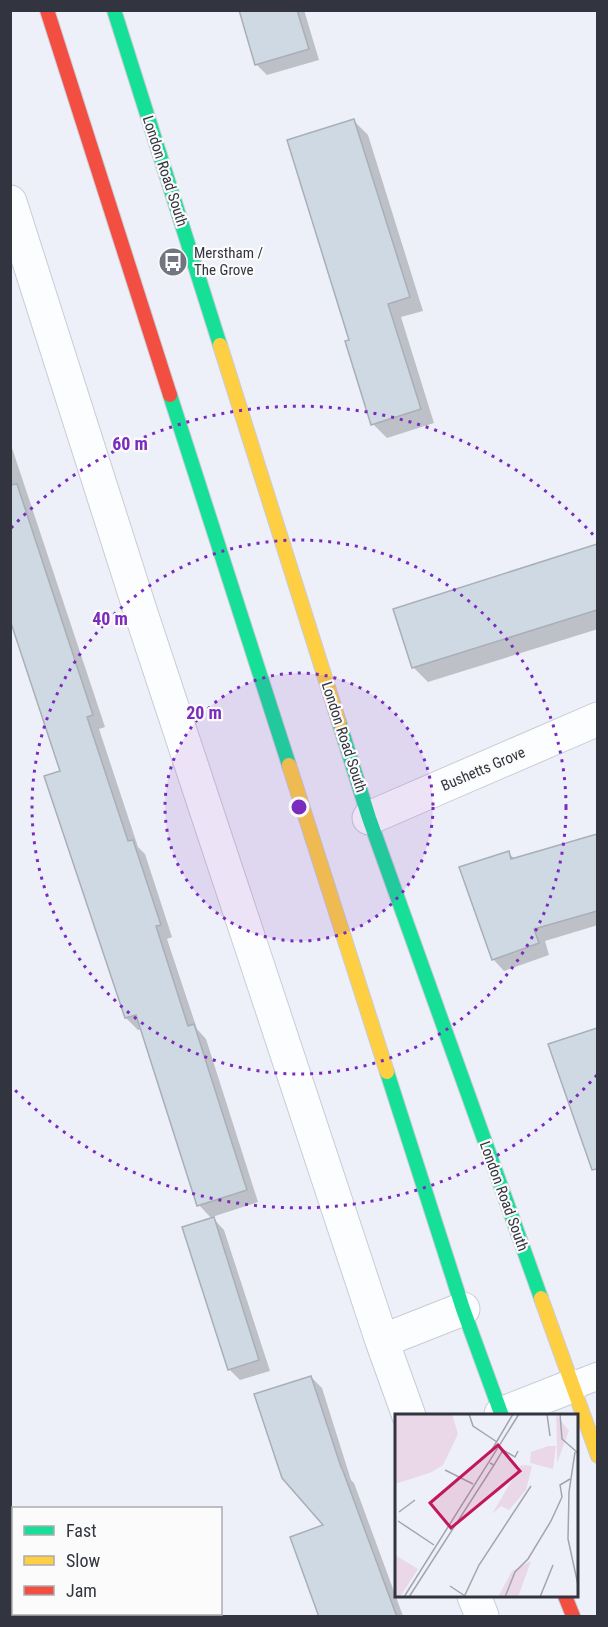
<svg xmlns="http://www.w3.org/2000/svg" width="608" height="1627" viewBox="0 0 608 1627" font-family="'Roboto Condensed',sans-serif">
<rect width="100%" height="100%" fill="#edf0f8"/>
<path fill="#0003" d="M240 10H304L319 60 267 75 256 64Z
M354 121 368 135 423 311 401 317 434 423 387 438 373 424 351 340Z
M10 442 105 727 99 729 138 847 145 854 172 937 167 939 197 1029 206 1039 258 1202 212 1217 224 1230 270 1371 240 1380 229 1369 212 1219 199 1205 142 1029 138 1030 126 1018 62 772 10 615Z
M598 546V629L428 682 413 667 395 610Z
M598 835V925L545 941 549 955 504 971 493 959 508 853 515 859Z
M598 1030V1174L550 1045Z
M311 1377 322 1388 351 1480 354 1483 403 1616H321L326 1526Z"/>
<path fill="#cfd9e4" stroke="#a9afb6" stroke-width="1.5" d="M239 10H297L309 49 255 65Z
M354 119 410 297 388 304 421 409 371 425 345 341 349 340 287 140Z
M17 484 93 715 87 717 128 841 133 840 161 925 156 926 188 1026 194 1024 247 1190 197 1206 136 1015 125 1018 44 776 60 771 10 620V485Z
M597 544V610L412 668 393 609Z
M597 834V911L534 929 539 943 492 960 459 867 509 851 511 859Z
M597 1028V1169L592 1170 548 1044Z
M214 1217 259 1360 228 1370 182 1227Z
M311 1376 341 1467 343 1471 397 1617H319L290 1537 323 1525 282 1478 254 1394Z"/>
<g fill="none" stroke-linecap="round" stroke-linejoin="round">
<g stroke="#caccd5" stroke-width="29">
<path id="lane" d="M572 1386 598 1376"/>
</g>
<g stroke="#caccd5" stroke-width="35">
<path id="street" d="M10 202 140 610 382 1341 463 1309
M369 818 598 719
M382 1341 409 1416
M501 1414 572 1386
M474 1596 482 1616"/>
</g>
<g stroke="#caccd5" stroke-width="16">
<path id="fast" d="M114 10 220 345
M170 395 289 765
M339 722 369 818 541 1298
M387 1072 463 1309 502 1416"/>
</g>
<g stroke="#caccd5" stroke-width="16">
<path id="slow" d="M220 345 339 722
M289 765 387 1072
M541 1298 598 1456"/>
</g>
<g stroke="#caccd5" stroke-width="16">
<path id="jam" d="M47 10 170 395
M565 1596 573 1616"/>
</g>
<use href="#lane" stroke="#fcfdfe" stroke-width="27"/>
<use href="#street" stroke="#fcfdfe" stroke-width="33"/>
<use href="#fast" stroke="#16e098" stroke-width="14"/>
<use href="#slow" stroke="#ffcf43" stroke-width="14"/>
<use href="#jam" stroke="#f24e42" stroke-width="14"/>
</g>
<circle cx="299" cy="807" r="134" fill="#7b2cbf" fill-opacity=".12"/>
<g fill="none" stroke="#7b2cbf" stroke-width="3" stroke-dasharray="3 6">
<circle cx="299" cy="807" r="134"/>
<circle cx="299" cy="807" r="267"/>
<path d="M597 1075A401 401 0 0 1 11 1086M11 528A401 401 0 0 1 597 539"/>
</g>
<defs>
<g id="bus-disc" transform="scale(1.5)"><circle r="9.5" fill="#737680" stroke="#fbfbfb"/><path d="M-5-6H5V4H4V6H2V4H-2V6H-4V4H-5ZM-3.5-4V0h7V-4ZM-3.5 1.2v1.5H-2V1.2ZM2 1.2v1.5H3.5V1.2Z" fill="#fff"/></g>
</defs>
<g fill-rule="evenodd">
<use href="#bus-disc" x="173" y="262"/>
</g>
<g text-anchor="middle" stroke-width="4.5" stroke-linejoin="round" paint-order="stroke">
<g font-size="15" fill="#32353f" stroke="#fbfbfb">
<text transform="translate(165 171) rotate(72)" y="5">London Road South</text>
<text transform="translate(344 737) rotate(72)" y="5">London Road South</text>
<text transform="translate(483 769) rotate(-23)" y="5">Bushetts Grove</text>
<text transform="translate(504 1196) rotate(70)" y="5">London Road South</text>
</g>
<g font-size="15" fill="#32353f" stroke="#fbfbfb" text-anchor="start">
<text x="194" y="258">Merstham /<tspan x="194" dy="17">The Grove</tspan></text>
</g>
</g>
<g transform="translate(395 1414)">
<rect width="183" height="183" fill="#edf0f8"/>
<path d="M0 0H57L63 20 48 51 37 58 0 70ZM0 141 23 155 5 183H0Z" fill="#ead8e8"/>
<path d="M161 0 174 17 162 49V31ZM126 51 137 52 131 76 114 96 106 92 97 100ZM136 147 123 183H103L117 157Z" fill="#ead8e8"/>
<path d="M153 32H161L158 55 135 49 136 38Z" fill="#ead8e8"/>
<path fill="none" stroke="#a2a5ae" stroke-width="1.5" d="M74 0 78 12 102 28M152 0 155 22M165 0 167 25 183 39M180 38 174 78 173 125 183 171M95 39 118 0M99 51 108 36 120 43 123 37M50 56 78 70M4 98 20 86M3 107 39 131M55 172 70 182M9 183 124 0M14 183 99 51 95 49M69 183 84 151 136 72M110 183 120 158 133 145 156 107 167 83 165 71 175 65M145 183 158 151"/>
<path fill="#c2185b" fill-opacity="0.15" stroke="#c2185b" stroke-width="3" d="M103 31 125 57 56 114 35 89Z"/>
<rect width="183" height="183" fill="none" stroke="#32353f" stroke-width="3"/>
</g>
<circle cx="299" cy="807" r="9" fill="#7b2cbf" stroke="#fbfbfb" stroke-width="3"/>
<g font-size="18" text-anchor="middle" font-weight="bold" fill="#7b2cbf" stroke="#fbfbfb" stroke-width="4.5" stroke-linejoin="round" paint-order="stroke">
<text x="130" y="450">60 m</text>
<text x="110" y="625">40 m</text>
<text x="204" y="719">20 m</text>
</g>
<rect width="608" height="1627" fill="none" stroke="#32353f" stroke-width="24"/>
<rect x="12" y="1507" width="210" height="108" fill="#fbfbfb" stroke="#abacb0" stroke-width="1.5"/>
<rect x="24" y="1526" width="30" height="9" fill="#16e098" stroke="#abacb0" stroke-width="1.5"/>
<text x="66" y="1537" font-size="18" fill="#32353f">Fast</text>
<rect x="24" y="1556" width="30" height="9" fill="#ffcf43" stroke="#abacb0" stroke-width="1.5"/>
<text x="66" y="1567" font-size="18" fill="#32353f">Slow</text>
<rect x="24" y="1586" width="30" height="9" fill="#f24e42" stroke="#abacb0" stroke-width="1.5"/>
<text x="66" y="1597" font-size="18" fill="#32353f">Jam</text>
</svg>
